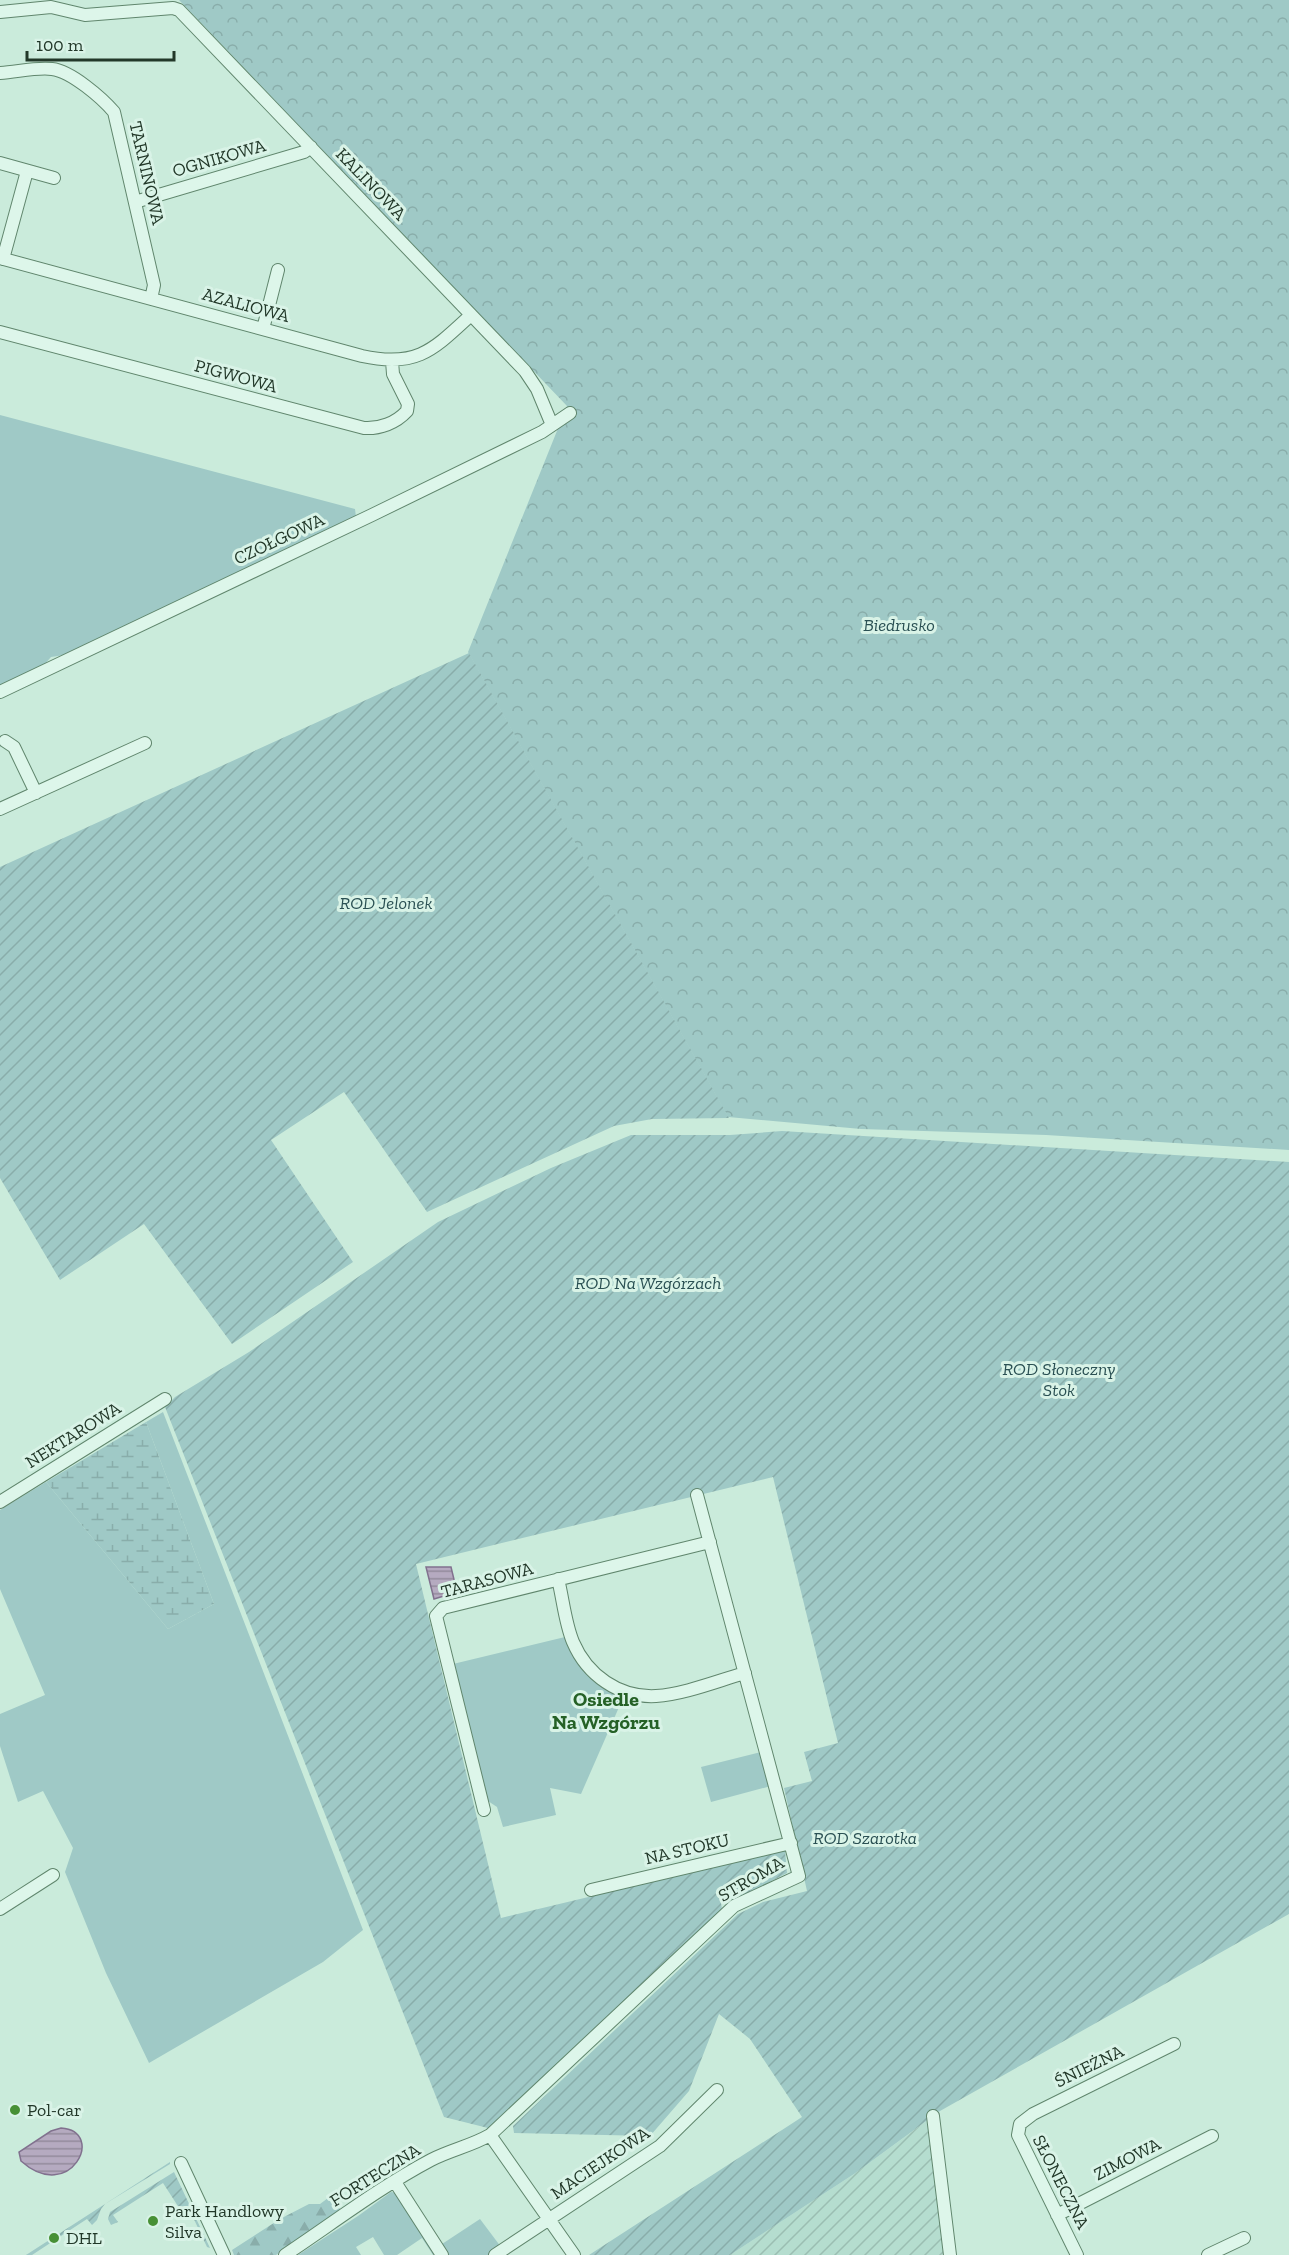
<svg xmlns="http://www.w3.org/2000/svg" width="1289" height="2255" viewBox="0 0 1289 2255" font-family="'Zilla Slab',serif">
<defs>
<pattern id="farmland-furrows" width="10" height="10" patternUnits="userSpaceOnUse" patternTransform="scale(1.5)"><rect width="10" height="10" fill="#b5ddcf"/><path d="M-1 1l2-2M0 10L10 0M9 11l2-2" fill="none" stroke="#9bbeb2"/></pattern>
<pattern id="forest-firs" width="22" height="20" patternUnits="userSpaceOnUse" patternTransform="scale(1.5)"><rect width="22" height="20" fill="#9fc9c6"/><path d="M5 1l3.5 6h-7zM16 11l3.5 6h-7z" fill="#89adaa"/></pattern>
<pattern id="wetland-marsh" width="20" height="14" patternUnits="userSpaceOnUse" patternTransform="scale(1.5)"><rect width="20" height="14" fill="#9fc9c6"/><path d="M1 5h8M5 5V1M11 12h8M15 12V8" fill="none" stroke="#89adaa"/></pattern>
<pattern id="park-crowns" width="20" height="18" patternUnits="userSpaceOnUse" patternTransform="scale(1.5)"><rect width="20" height="18" fill="#9fc9c6"/><path d="M2 6a3 3 0 1 1 6 0M12 15a3 3 0 1 1 6 0" fill="none" stroke="#89adaa"/></pattern>
<pattern id="garden-furrows" width="10" height="10" patternUnits="userSpaceOnUse" patternTransform="scale(1.5)"><rect width="10" height="10" fill="#9fc9c6"/><path d="M-1 1l2-2M0 10L10 0M9 11l2-2" fill="none" stroke="#89adaa"/></pattern>
<pattern id="water-rules" width="6" height="5" patternUnits="userSpaceOnUse" patternTransform="scale(1.5)"><rect width="6" height="5" fill="#b5aac0"/><path d="M0 2.5h6" fill="none" stroke="#938b9c"/></pattern>
</defs>
<rect width="100%" height="100%" fill="#caebdb"/>
<path fill="url(#farmland-furrows)" d="M928 2120 944 2255H730L854 2174Z"/>
<path fill="#9fc9c6" d="M0 415 355 509 356 517 71 654 51 657 44 665 0 688Z
M163 1412 363 1930 323 1962 149 2063 106 1973 65 1872 73 1848 43 1791 18 1802 0 1746V1714L45 1695 0 1589V1510L46 1482 168 1629 214 1604 146 1422Z
M565 1637C576 1669 595 1682 623 1698L581 1794 550 1788 556 1815 503 1827 497 1807 485 1799 453 1664Z
M761 1752 771 1786 711 1802 701 1767Z
M391 2192 397 2193 439 2255H433L422 2238 397 2255H384L373 2237 356 2247 361 2255H298L358 2216Z
M480 2219 501 2247 489 2255H445L439 2246Z"/>
<path fill="url(#forest-firs)" d="M332 2195 341 2211 276 2255H234L232 2250 280 2219 309 2204H320Z"/>
<path fill="url(#wetland-marsh)" d="M146 1422 214 1604 168 1629 46 1482Z"/>
<path fill="url(#park-crowns)" d="M179 0H1289V1150L1046 1135 861 1129 728 1117 468 652 567 406Z"/>
<path fill="url(#garden-furrows)" d="M469 653 729 1118 652 1119 614 1126 427 1212 344 1092 271 1140 353 1262 232 1344 144 1224 60 1280 0 1178V867Z
M782 1131 1289 1162V1914L940 2111 854 2174 730 2255H589L802 2117 750 2039 719 2014 689 2091 650 2136 514 2133 513 2126 738 1914 763 1902 807 1891 784 1788 812 1781 804 1752 838 1743 773 1477 416 1564 501 1918 785 1850 787 1873 735 1900 721 1903 722 1909 488 2128 444 2117 165 1407 175 1397 249 1352 438 1222 551 1168 631 1135H730Z
M170 2162V2164L105 2204 101 2209 97 2220 92 2225 87 2219 32 2255H26Z
M174 2172 210 2248 207 2247 191 2213 185 2217 163 2183 113 2215 118 2222 111 2225 108 2219 110 2212Z"/>
<path fill="url(#water-rules)" stroke="#81718e" stroke-width="1.5" d="M426 1567H451L457 1592 434 1599Z
M61 2128C107 2131 70 2205 21 2161L19 2152 51 2131Z"/>
<g fill="none" stroke-linecap="round" stroke-linejoin="round">
<g stroke="#60866d" stroke-width="14">
<path id="minor" d="M0 12 51 7 85 15 173 8 179 10 525 371 537 389 552 425
M0 73C17 72 36 67 52 69 71 71 102 98 114 112L154 285 151 299
M0 163 54 178
M135 202 304 152 311 147
M0 258 362 356C417 368 433 350 471 315
M3 259 27 171
M263 329 278 270
M0 332 364 428C380 429 396 423 407 411L408 404 393 374 392 361
M0 692 372 515 542 432 570 413
M5 741 14 747 36 793
M0 809 145 743
M0 1502 165 1399
M558 1579C563 1599 565 1623 573 1642 587 1675 619 1698 656 1696 685 1694 717 1681 745 1673
M484 1810 436 1616 443 1608 710 1542
M591 1890 791 1843
M0 1909 53 1875
M933 2116 950 2255
M490 2135 574 2255
M181 2163 224 2255
M395 2182 442 2255
M1057 2215 1212 2136
M285 2255C333 2223 380 2187 431 2160 450 2150 471 2146 490 2135L734 1906 799 1876 697 1495
M495 2255 660 2146 717 2090
M1077 2255 1018 2135 1020 2124 1033 2114 1174 2044
M1208 2255 1244 2238"/>
</g>
<use href="#minor" stroke="#ddf6ea" stroke-width="12"/>
</g>
<g fill="#479035" stroke="#d9f3e7" stroke-width="2">
<circle cx="15" cy="2110" r="6"/>
<circle cx="153" cy="2221" r="6"/>
<circle cx="54" cy="2238" r="6"/>
</g>
<g text-anchor="middle" stroke-width="6" stroke-linejoin="round" paint-order="stroke">
<g font-size="18" fill="#223829" stroke="#d9f3e7">
<text transform="translate(219 158) rotate(-16)" y="6">OGNIKOWA</text>
<text transform="translate(147 173) rotate(77)" y="6">TARNINOWA</text>
<text transform="translate(371 184) rotate(46)" y="6">KALINOWA</text>
<text transform="translate(246 305) rotate(15)" y="6">AZALIOWA</text>
<text transform="translate(236 376) rotate(15)" y="6">PIGWOWA</text>
<text transform="translate(279 539) rotate(-25)" y="6">CZOŁGOWA</text>
<text transform="translate(73 1435) rotate(-32)" y="6">NEKTAROWA</text>
<text transform="translate(487 1580) rotate(-15)" y="6">TARASOWA</text>
<text transform="translate(687 1849) rotate(-13)" y="6">NA STOKU</text>
<text transform="translate(751 1879) rotate(-30)" y="6">STROMA</text>
<text transform="translate(1089 2066) rotate(-26)" y="6">ŚNIEŻNA</text>
<text transform="translate(1127 2159) rotate(-27)" y="6">ZIMOWA</text>
<text transform="translate(600 2163) rotate(-34)" y="6">MACIEJKOWA</text>
<text transform="translate(375 2175) rotate(-32)" y="6">FORTECZNA</text>
<text transform="translate(1061 2182) rotate(63)" y="6">SŁONECZNA</text>
</g>
<g font-size="18" font-style="italic" fill="#2a5053" stroke="#d9f3e7">
<text x="899" y="631">Biedrusko</text>
<text x="386" y="909">ROD Jelonek</text>
<text x="648" y="1289">ROD Na Wzgórzach</text>
<text x="1059" y="1375">ROD Słoneczny<tspan x="1059" dy="21">Stok</tspan></text>
<text x="865" y="1844">ROD Szarotka</text>
</g>
<g font-size="18" fill="#223829" stroke="#d9f3e7" text-anchor="start">
<text x="27" y="2116">Pol-car</text>
<text x="165" y="2217">Park Handlowy<tspan x="165" dy="21">Silva</tspan></text>
<text x="66" y="2244">DHL</text>
</g>
<g font-size="20" font-weight="bold" fill="#256126" stroke="#d9f3e7">
<text x="606" y="1706">Osiedle<tspan x="606" dy="23">Na Wzgórzu</tspan></text>
</g>
</g>
<path d="M27 51v9h147v-9" fill="none" stroke="#223829" stroke-width="3"/>
<text x="36" y="51" font-size="18" fill="#223829" stroke="#d9f3e7" stroke-width="4.5" paint-order="stroke">100 m</text>
</svg>
